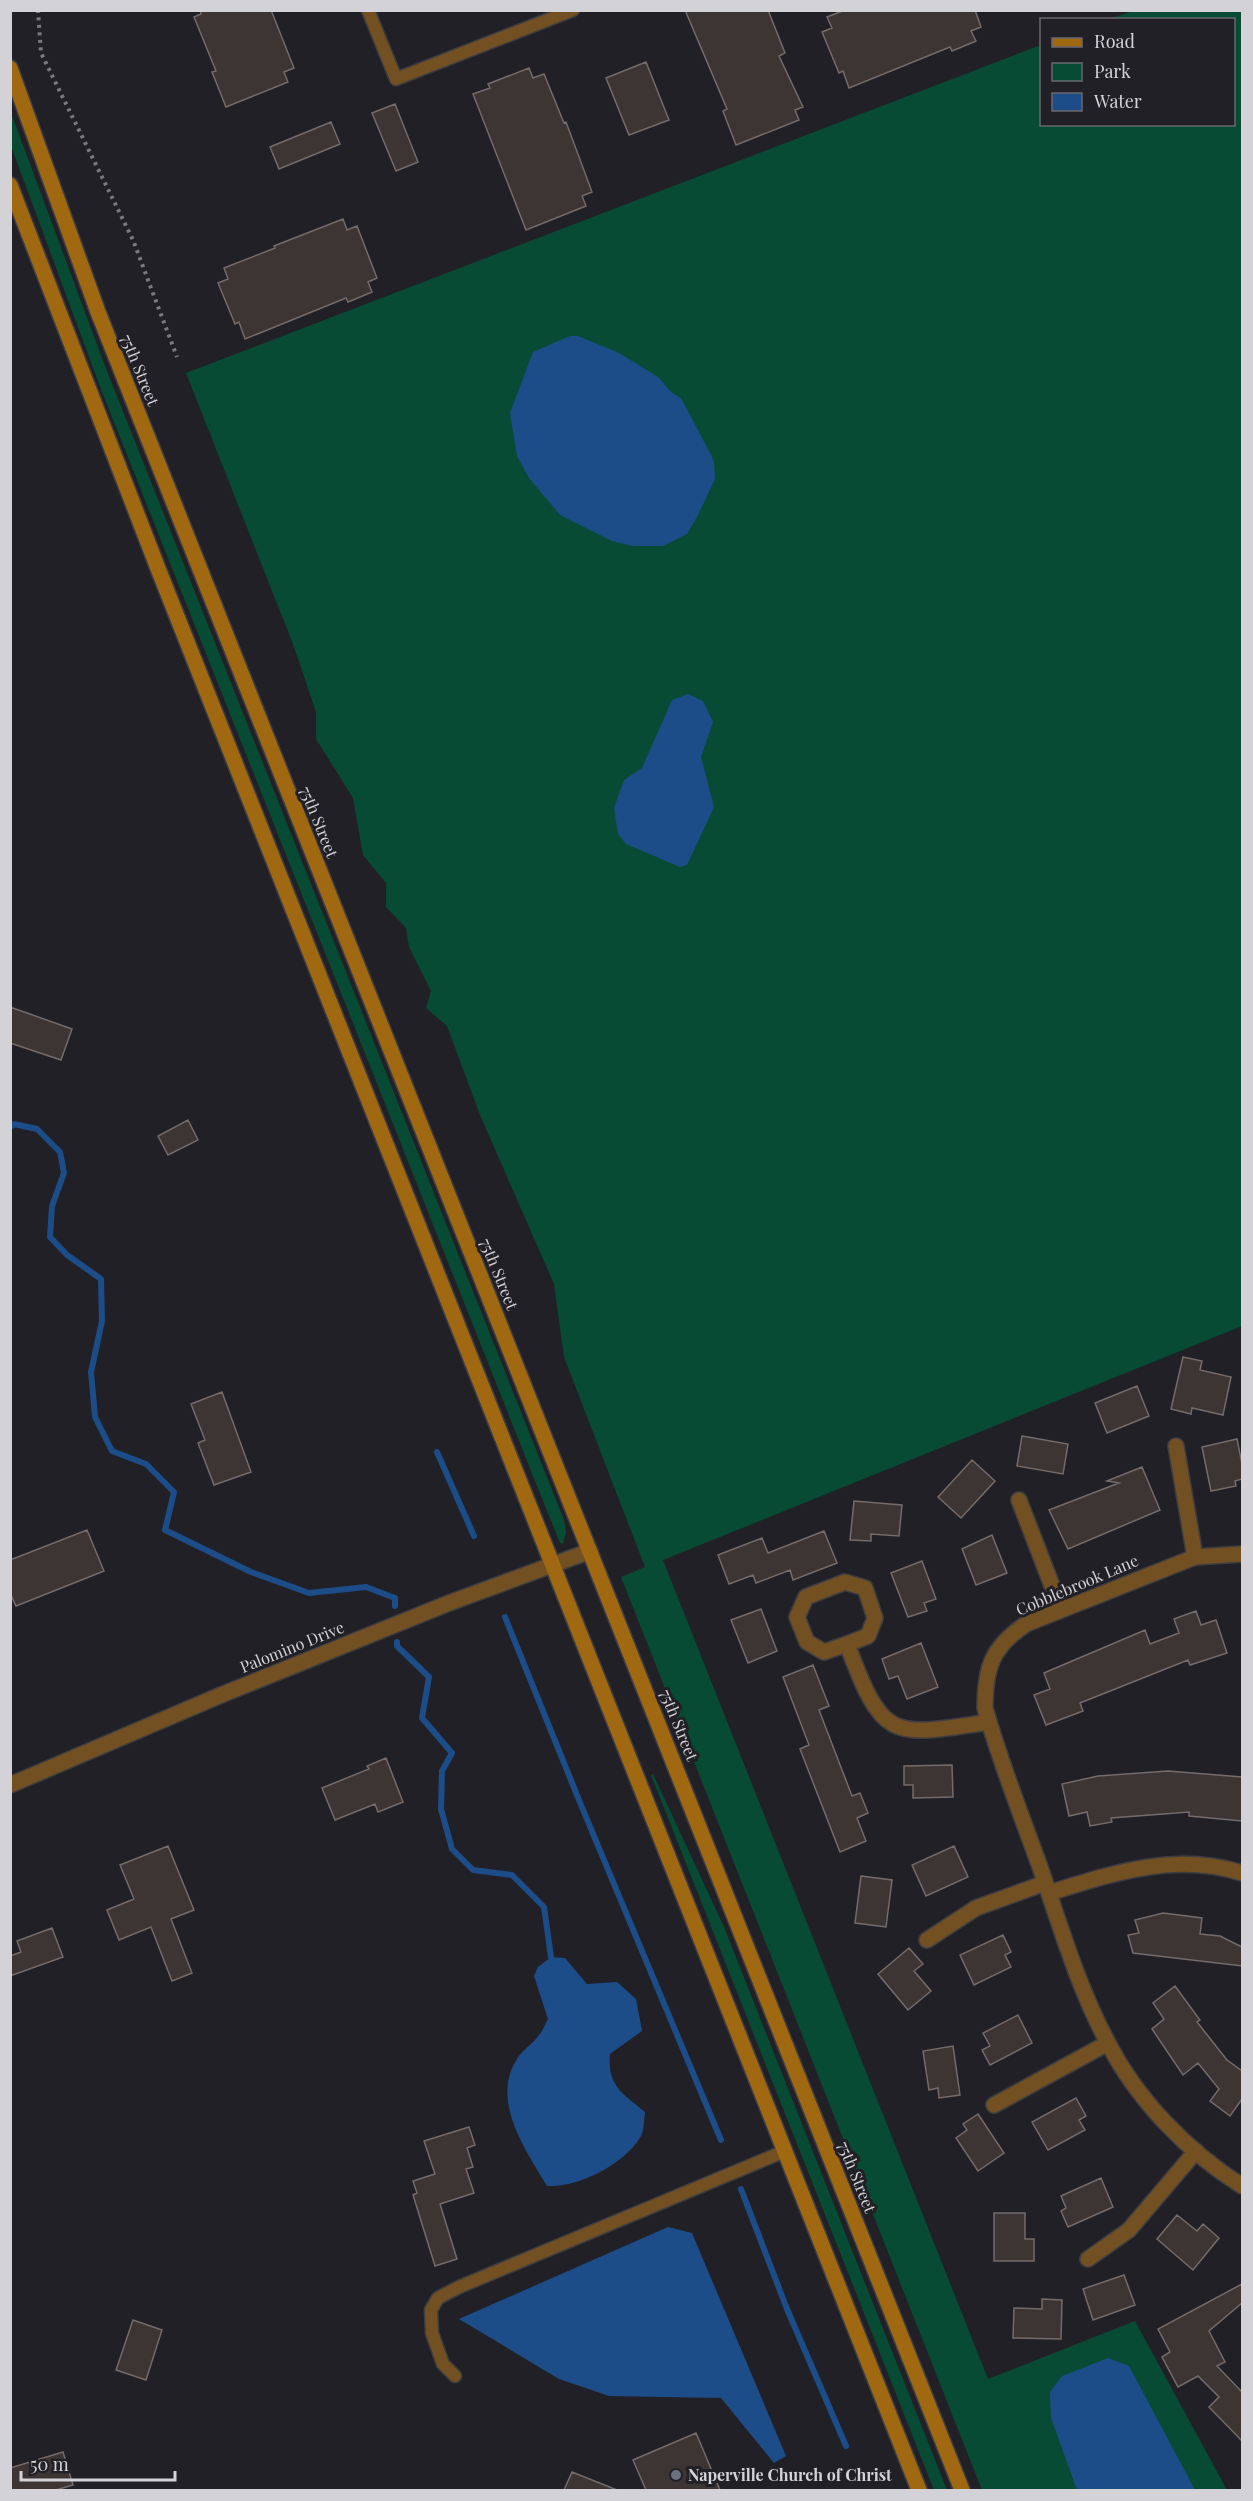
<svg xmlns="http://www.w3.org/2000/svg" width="1253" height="2501" viewBox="0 0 1253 2501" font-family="'Playfair Display',serif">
<rect width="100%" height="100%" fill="#212026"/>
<path fill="#074b34" d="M1133 11H1242V1326L663 1560 988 2379 1135 2321 1227 2490H982L621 1577 645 1567 564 1357 554 1284 480 1115 447 1026 426 1008 431 991 409 947 406 928 386 907V883L363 855 353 798 316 739V712L293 644 186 373 1041 45 1042 124H1234V20L1109 19Z
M10 110 105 366 564 1520 566 1532 563 1544 560 1543 535 1481 102 392 11 146Z
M653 1774 724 1927 947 2490H934L651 1775Z"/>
<path fill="#1c4d88" d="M570 336H578L619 353 658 377 671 392 681 398 710 453 714 462 715 479 698 515 687 534 663 546H632L612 541 560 515 529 478 517 456 510 413 533 352Z
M688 694 703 701 713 722 701 757 714 807 687 865 680 867 626 844 618 834 614 808 624 780 642 768 672 700Z
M551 1957 565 1958 587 1984 617 1982 636 1999 642 2031 610 2054C607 2086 623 2094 645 2112 644 2120 644 2130 641 2136 625 2164 578 2188 547 2186 526 2151 490 2100 517 2059 522 2050 533 2044 539 2035 543 2031 545 2024 548 2019L534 1976 538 1967Z
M668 2227 692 2233 786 2456 774 2463 721 2398 609 2396 559 2379 459 2319Z
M1108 2358 1129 2366 1195 2490H1077L1051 2418 1050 2392 1062 2376Z"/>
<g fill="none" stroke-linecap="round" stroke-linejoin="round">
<path stroke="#1c4d88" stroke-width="6" d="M10 1127 14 1124 37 1129 60 1152 64 1173 52 1206 50 1237 67 1255 101 1279 102 1321 91 1372 95 1417 112 1451 146 1464 174 1492 165 1530 251 1572 309 1593 366 1587 395 1598V1606
M437 1452 474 1536
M505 1617 581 1805 721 2140
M397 1642V1646L429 1677 422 1718 452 1753 442 1771 441 1809 452 1849 473 1870 512 1875 544 1907 551 1957
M741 2189 787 2309 846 2446"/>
</g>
<path fill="#3c3533" stroke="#746b6a" stroke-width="1.5" d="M200 10H271L294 68 284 72 288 82 226 107 212 72 216 71 194 17 201 14Z
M685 10H768L785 53 779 56 803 107 795 110 799 120 736 145 723 111 727 109Z
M845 10H975L981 27 971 31 976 41 952 51 950 47 849 88 843 71 839 73 822 32 832 28 827 17Z
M646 62 669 120 629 135 606 78Z
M529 68 533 78 544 74 564 123 566 122 592 192 582 196 586 206 526 230 473 94 490 88 488 84Z
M395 104 418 162 396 171 372 113Z
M331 122 340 144 279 169 270 147Z
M343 219 347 230 357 226 377 278 368 282 372 292 348 302 346 298 245 339 239 322 235 324 218 283 228 279 224 268 275 248 274 246Z
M10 1007 72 1029 61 1060 10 1043Z
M188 1120 198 1140 168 1155 158 1136Z
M1183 1357 1202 1361 1200 1370 1231 1377 1223 1415 1192 1408 1191 1414 1171 1409Z
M1137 1386 1149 1416 1107 1433 1095 1403Z
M222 1392 251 1472 214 1485 198 1443 205 1440 191 1404Z
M1022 1436 1068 1444 1063 1474 1017 1466Z
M1237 1439 1242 1464V1479L1235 1481 1236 1486 1211 1491 1202 1447Z
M972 1460 995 1481 961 1518 938 1497Z
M1142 1467 1160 1510 1068 1549 1049 1510 1119 1483 1107 1481Z
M854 1501 902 1505 899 1536 871 1534V1541L850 1540Z
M87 1530 104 1571 16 1606 10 1593V1560Z
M824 1531 837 1563 793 1580 790 1570 756 1583 753 1575 729 1584 718 1555 762 1538 768 1553Z
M992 1535 1007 1573 976 1585 962 1549Z
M922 1561 936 1599 924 1603 927 1611 908 1617 891 1573Z
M761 1609 777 1651 748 1663 731 1620Z
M1196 1611 1201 1625 1216 1620 1227 1653 1190 1665 1188 1660 1080 1703 1083 1711 1046 1725 1034 1695 1050 1689 1044 1673 1145 1630 1150 1644 1179 1633 1174 1619Z
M921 1643 938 1687 907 1699 898 1676 889 1679 882 1659Z
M813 1665 829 1706 819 1710 852 1796 860 1793 868 1813 857 1818 866 1841 840 1852 800 1749 809 1745 783 1677Z
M386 1758 403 1802 378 1812 375 1804 335 1820 322 1788 369 1769 367 1766Z
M952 1765 953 1797 913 1798V1785H904V1766Z
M1168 1771 1242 1777V1821L1189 1816V1812L1111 1818 1112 1822 1090 1826 1087 1812 1069 1816 1062 1784 1098 1776Z
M168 1846 194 1910 171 1919 192 1973 172 1981 151 1927 119 1940 107 1910 134 1899 120 1865Z
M954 1846 968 1877 926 1896 912 1865Z
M861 1876 892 1880 886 1927 855 1923Z
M1163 1913 1202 1918 1200 1934 1220 1936 1242 1947V1966L1133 1953 1128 1935 1139 1933 1135 1920Z
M52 1928 63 1957 10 1976V1956L21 1952 17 1941Z
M1003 1935 1011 1952 1005 1955 1011 1967 974 1985 960 1955Z
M909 1948 923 1964 914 1971 931 1991 908 2010 878 1974Z
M1175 1986 1200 2020 1197 2022 1227 2060 1242 2071V2099L1230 2116 1210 2101 1219 2089 1198 2063 1183 2075 1152 2029 1164 2019 1153 2003Z
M1018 2015 1032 2043 990 2065 982 2050 990 2046 983 2033Z
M953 2046 960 2095 939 2098 938 2088 929 2090 923 2051Z
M1076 2098 1086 2116 1079 2120 1085 2130 1048 2150 1032 2122Z
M978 2114 1004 2153 978 2171 956 2138 967 2130 963 2124Z
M469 2127 475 2145 467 2148 473 2167 466 2169 474 2193 440 2204 457 2259 435 2266 413 2195 417 2193 413 2181 435 2174 424 2141Z
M1101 2178 1113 2207 1068 2227 1061 2211 1066 2208 1061 2196Z
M994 2213H1025V2239H1034V2261H994Z
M1177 2215 1197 2231 1203 2224 1219 2238 1193 2270 1157 2239Z
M1124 2275 1135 2305 1093 2320 1083 2289Z
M1242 2284V2303L1209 2331 1225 2362 1217 2366 1242 2392V2441L1209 2407 1219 2397 1198 2376 1178 2387 1162 2357 1170 2352 1158 2329Z
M1042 2299 1062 2300 1061 2339 1013 2338 1014 2308 1042 2309Z
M133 2320 162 2330 146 2380 116 2370Z
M696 2433 720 2490H646L633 2460Z
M63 2452 73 2485 56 2490H10V2468Z
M572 2472 617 2490H564Z"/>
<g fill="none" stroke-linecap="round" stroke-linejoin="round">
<g stroke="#3d3d42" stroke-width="15">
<path id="lane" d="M368 10 396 79 573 10
M455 2376 443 2364 432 2333 431 2310 438 2298 459 2287 785 2151"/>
</g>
<g stroke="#3d3d42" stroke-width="18">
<path id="street" d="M1176 1446 1195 1557
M1019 1500 1061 1609
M1242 1554 1195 1557 1026 1624C992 1647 985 1667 985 1708 1000 1762 1021 1814 1040 1867 1060 1925 1078 1987 1107 2041 1137 2100 1187 2151 1242 2186
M847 1644 824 1652 807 1642 797 1617 806 1597 845 1582 865 1588 875 1618 868 1636 847 1644C883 1741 891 1737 989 1722
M10 1785 221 1695 449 1603 590 1551
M1049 1893C1114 1873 1174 1852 1242 1873
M927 1940 976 1908 1045 1883
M994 2105 1108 2043
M1088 2259 1129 2230 1196 2151"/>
</g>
<g stroke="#3d3d42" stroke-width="18">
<path id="secondary" d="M10 68 98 312 962 2490
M10 185 157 566 919 2490"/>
</g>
<path stroke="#79797e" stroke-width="4" stroke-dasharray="3 4.5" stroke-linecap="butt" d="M38 10 41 53 133 240 177 357"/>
<use href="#lane" stroke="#725022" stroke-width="12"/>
<use href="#street" stroke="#725022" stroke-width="15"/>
<use href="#secondary" stroke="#a06911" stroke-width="15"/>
</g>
<circle fill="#6b7280" stroke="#212026" stroke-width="2" cx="676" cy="2475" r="6"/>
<g text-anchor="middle" stroke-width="6" stroke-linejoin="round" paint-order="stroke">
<g font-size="16" fill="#d3d3d7" stroke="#212026">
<text transform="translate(140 370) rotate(68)" y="6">75th Street</text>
<text transform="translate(319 822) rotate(68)" y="6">75th Street</text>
<text transform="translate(499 1274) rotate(68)" y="6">75th Street</text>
<text transform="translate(1077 1585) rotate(-23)" y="6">Cobblebrook Lane</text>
<text transform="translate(292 1647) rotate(-22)" y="6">Palomino Drive</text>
<text transform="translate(679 1725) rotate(68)" y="6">75th Street</text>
<text transform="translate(857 2177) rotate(68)" y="6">75th Street</text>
</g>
<g font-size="16" font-weight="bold" fill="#d3d3d7" stroke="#212026" text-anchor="start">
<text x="688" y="2481">Naperville Church of Christ</text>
</g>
</g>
<rect width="1253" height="2501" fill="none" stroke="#d3d3d7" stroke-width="24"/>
<rect x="1040" y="18" width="195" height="108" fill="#212026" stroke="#68686d" stroke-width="1.5"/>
<rect x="1052" y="38" width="30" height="9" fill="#a06911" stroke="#68686d" stroke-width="1.5"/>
<text x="1094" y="48" font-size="18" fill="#d3d3d7">Road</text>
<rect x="1052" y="63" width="30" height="18" fill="#074b34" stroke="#68686d" stroke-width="1.5"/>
<text x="1094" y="78" font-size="18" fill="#d3d3d7">Park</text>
<rect x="1052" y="93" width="30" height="18" fill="#1c4d88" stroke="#68686d" stroke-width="1.5"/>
<text x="1094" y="108" font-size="18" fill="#d3d3d7">Water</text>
<path d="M21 2471v9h154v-9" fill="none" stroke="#d3d3d7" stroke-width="3"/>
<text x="30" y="2471" font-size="18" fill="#d3d3d7" stroke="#212026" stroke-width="4.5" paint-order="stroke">50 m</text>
</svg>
